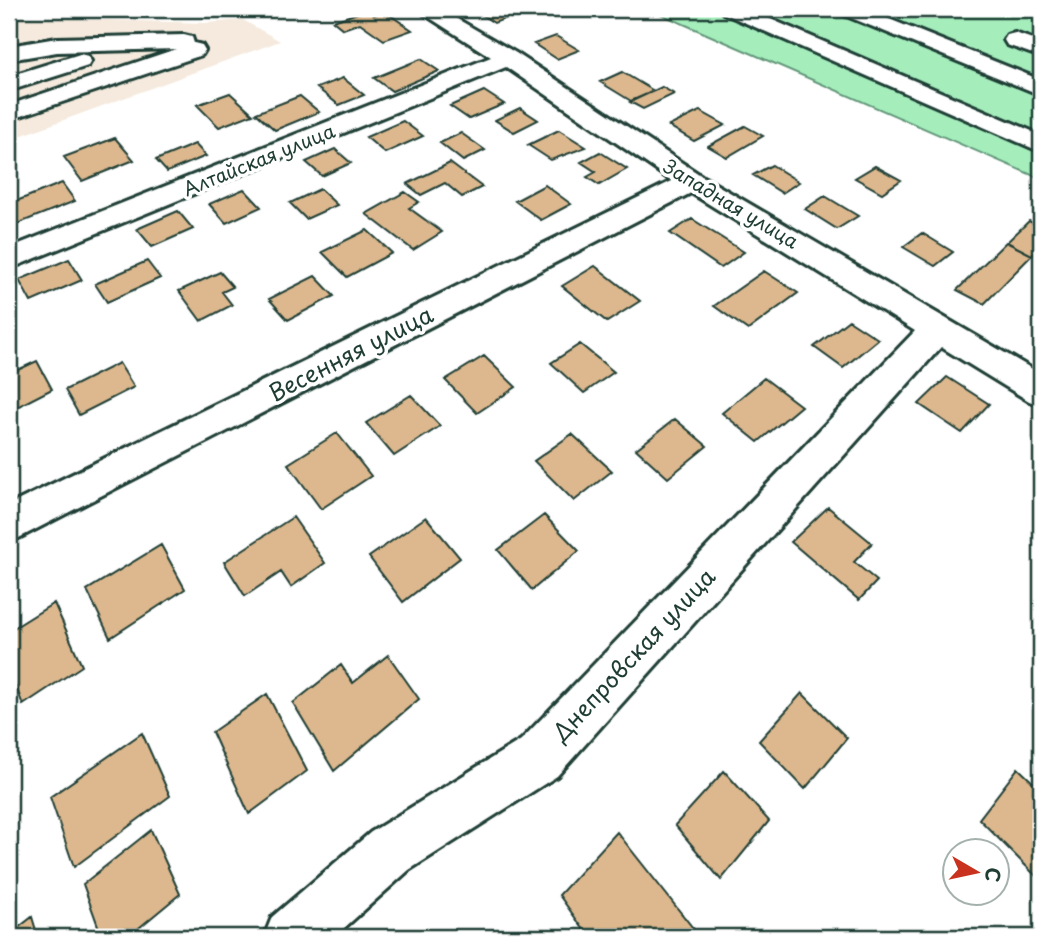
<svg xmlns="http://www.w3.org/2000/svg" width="1050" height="946" viewBox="0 0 1050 946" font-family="'Playpen Sans',sans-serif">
<rect width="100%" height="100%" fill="#fff"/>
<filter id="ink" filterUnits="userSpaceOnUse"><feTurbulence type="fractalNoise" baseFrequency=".0143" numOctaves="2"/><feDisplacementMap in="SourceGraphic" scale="14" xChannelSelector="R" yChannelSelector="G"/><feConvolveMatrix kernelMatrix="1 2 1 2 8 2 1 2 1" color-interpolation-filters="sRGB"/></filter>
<g filter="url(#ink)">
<path fill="#f5eadd" d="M9 17 205 23 243 20 280 41 9 140Z"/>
<path fill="#a5eebc" stroke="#629678" stroke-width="2" d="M649 9H1041V179Z"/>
<path fill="#ddb88e" stroke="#1f3d34" stroke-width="2" d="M478 9H500L512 16 494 23 474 10Z
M367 10 374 15 384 11 412 30 384 40 360 23 343 29 333 21Z
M556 36 579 50 557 59 534 44Z
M421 59 439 71 392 91 374 78Z
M622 72 654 91 631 101 600 82Z
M343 78 364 95 339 105 317 88Z
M662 87 674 94 643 109 630 102Z
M484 91 504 104 469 119 450 106Z
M230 93 253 114 219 127 197 105Z
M300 96 319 112 275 130 256 113Z
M520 108 538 120 514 132 495 120Z
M700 111 725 125 694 141 669 126Z
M403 121 423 136 385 153 366 137Z
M745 126 763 136 727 157 708 146Z
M559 130 586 147 551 160 528 145Z
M461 133 485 150 463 161 440 143Z
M115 138 134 160 82 181 64 157Z
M195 144 206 156 167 172 156 160Z
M335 149 351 163 322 176 306 162Z
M600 152 627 169 599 185 587 177 596 172 581 162Z
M450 163 482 187 462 197 445 183 421 195 407 184Z
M772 165 799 182 782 193 753 175Z
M875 166 901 180 882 193 855 178Z
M62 183 75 201 17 224 9 210V204Z
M545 185 571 204 541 220 515 201Z
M244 189 261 207 226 223 209 204Z
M320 189 337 205 306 219 290 203Z
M405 192 419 202 409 208 442 232 413 250 366 214Z
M825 196 858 216 837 229 805 209Z
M178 211 193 229 152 247 137 229Z
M692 219 744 252 721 268 670 233Z
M1029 221 1041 227V246L1032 255 1007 242Z
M367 230 392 253 347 277 322 252Z
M922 233 953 252 935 266 903 247Z
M1006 242 1032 255 984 304 957 290Z
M69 259 82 280 31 302 19 280Z
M147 261 160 278 107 302 95 284Z
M595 266 640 301 607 322 562 286Z
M764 271 798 293 748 330 714 306Z
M220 272 233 287 222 292 232 305 201 321 179 291Z
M315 276 334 296 288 320 269 299Z
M849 320 878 339 843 368 814 347Z
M580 344 614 372 584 393 551 363Z
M484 356 516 387 477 413 445 380Z
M37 361 52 389 13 409 9 401V374Z
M119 363 134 387 79 415 65 390Z
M947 377 989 404 962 433 919 404Z
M764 378 801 406 758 442 722 413Z
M411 395 440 426 394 456 366 423Z
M675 419 707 446 668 478 636 449Z
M337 433 371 476 321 509 288 464Z
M572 434 612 471 574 501 534 461Z
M828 507 872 543 854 562 877 581 859 600 791 542Z
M544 515 579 551 532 590 498 550Z
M293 517 325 563 291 587 281 572 245 596 224 562Z
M426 517 460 558 403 602 369 557Z
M161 545 185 589 110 638 87 590Z
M54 603 82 666 23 705 9 668V631Z
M388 655 419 699 334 771 293 703 341 665 353 683Z
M802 693 847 738 805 789 759 741Z
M267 694 307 771 249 814 212 732Z
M142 733 170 796 74 867 50 797Z
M1018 768 1041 790V881L979 819Z
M724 771 769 821 721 880 675 825Z
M151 830 180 894 128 937H102L83 884Z
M617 832 700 937H589L559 895Z
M32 917 38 937H9V935Z"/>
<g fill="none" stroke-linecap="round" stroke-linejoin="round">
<g stroke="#1f3d34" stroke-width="6">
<path id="minor" d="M416 9H440L516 53 702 176 1041 374V405L1029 401 941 347 557 776 409 870 334 937H264L272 917 371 832 521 740 915 331 691 193 9 543V505L672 181 506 67 9 269V248L491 57Z
M720 9H747L1041 135V152L723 13Z
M836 9H864L1041 80V95L839 13Z
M1015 33 1041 42V57L1007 45 1004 40 1007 35Z
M184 35 192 37 194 43 202 45 205 50 202 55 9 120V105L176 49 57 52 9 60V46L57 38Z
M80 54 88 56 91 61 88 66 9 91V76Z"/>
</g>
<use href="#minor" fill="#fff" fill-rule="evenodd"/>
</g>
</g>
<g text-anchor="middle" stroke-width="7" stroke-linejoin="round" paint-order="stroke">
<g font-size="19" fill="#1f3d34" stroke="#fff">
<text transform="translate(259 160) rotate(-22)" y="7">Алтайская улица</text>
<text transform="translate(731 204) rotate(31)" y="7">Западная улица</text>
</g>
<g font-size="23" fill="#1f3d34" stroke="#fff">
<text transform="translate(351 354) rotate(-27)" y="8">Весенняя улица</text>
<text transform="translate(634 655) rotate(-47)" y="8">Днепровская улица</text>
</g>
</g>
<rect width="1050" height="946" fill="none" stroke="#fff" stroke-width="35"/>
<rect x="18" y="18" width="1015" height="911" fill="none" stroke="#1f3d34" stroke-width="2.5" filter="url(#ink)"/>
<g transform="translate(976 872) rotate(99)"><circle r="33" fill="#ffffff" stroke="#a5b1ae" stroke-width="2"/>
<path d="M0-5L12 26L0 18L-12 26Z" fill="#c8321e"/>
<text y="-10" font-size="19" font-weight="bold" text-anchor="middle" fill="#1f3d34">С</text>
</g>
</svg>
